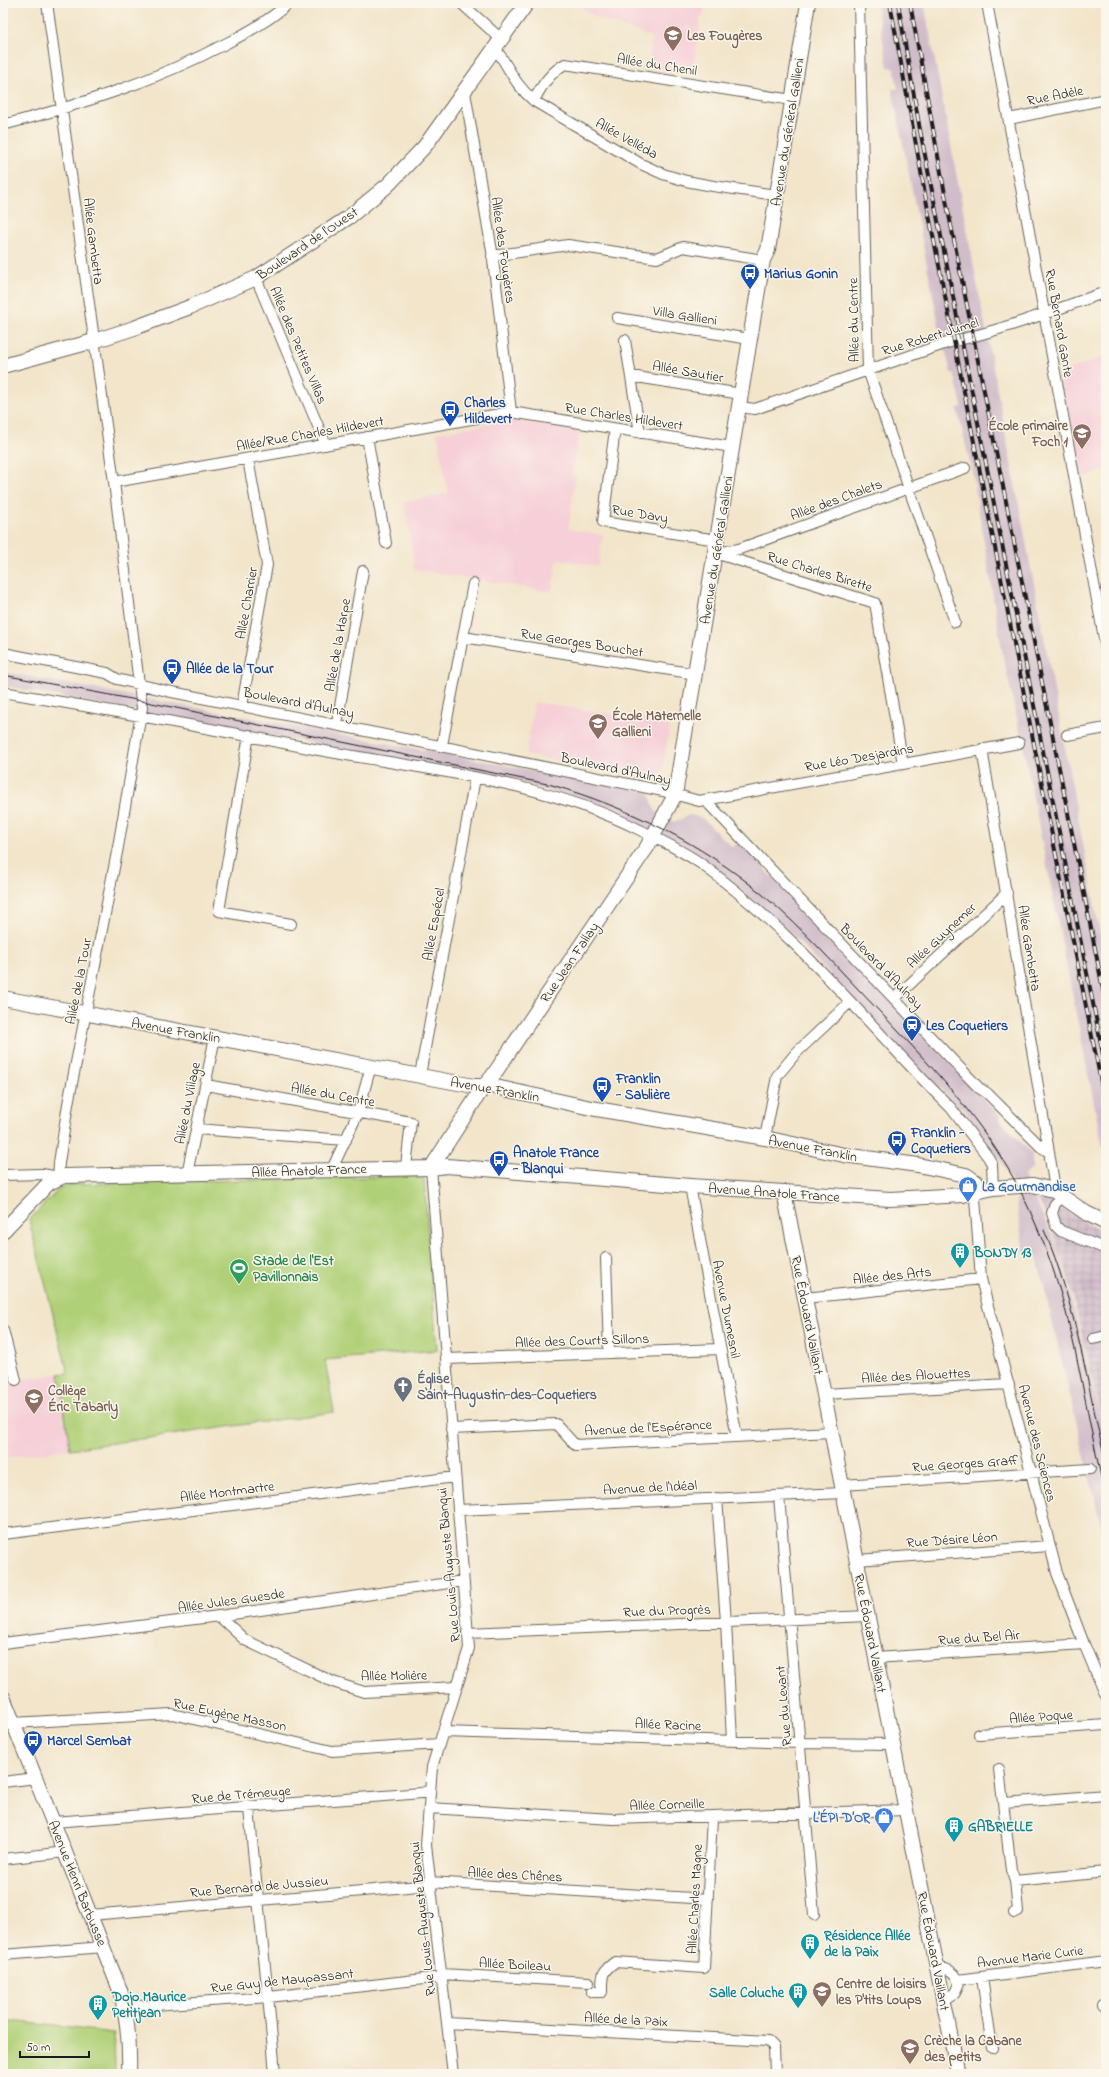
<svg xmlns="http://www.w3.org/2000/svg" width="1109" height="2077" viewBox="0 0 1109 2077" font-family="'Indie Flower',sans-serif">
<defs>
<pattern id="industrial-grid" width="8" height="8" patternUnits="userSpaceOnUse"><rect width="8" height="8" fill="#d1bdca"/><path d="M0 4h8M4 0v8" fill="none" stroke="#b3a2ad"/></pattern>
</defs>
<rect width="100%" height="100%" fill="#fbf7ec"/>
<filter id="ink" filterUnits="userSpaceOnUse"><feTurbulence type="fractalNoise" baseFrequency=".025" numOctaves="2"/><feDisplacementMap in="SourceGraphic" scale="8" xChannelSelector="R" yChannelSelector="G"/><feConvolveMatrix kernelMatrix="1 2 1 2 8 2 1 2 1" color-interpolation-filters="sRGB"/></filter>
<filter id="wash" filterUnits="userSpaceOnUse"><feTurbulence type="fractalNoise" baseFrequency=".012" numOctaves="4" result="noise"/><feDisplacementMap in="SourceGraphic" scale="16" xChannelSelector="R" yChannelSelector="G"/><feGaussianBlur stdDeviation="0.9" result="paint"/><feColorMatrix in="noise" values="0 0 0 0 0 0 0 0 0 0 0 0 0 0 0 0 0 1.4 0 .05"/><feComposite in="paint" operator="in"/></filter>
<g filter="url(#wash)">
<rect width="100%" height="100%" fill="#f2e5ca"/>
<path fill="#f6cfd8" d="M575 3H705L703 17H701L692 75 648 66 652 37 598 19Z
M1106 356V470L1080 479 1060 373Z
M512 420 579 431 572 475 576 476 568 529 603 535 598 566 557 559 552 592 413 569 414 562 404 502 448 494 437 433Z
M534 702 670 724 662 774 651 781 526 755Z
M59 1374 70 1449 3 1458V1382Z"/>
<path fill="url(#industrial-grid)" d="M1036 1196H1043L1093 1227 1106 1231V1437L1068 1277 1049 1221Z"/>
<path fill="#d1bdca" d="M876 3H924L1106 965V1164L1022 741 1003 656 973 475 957 409 962 406 954 373H951L945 349 952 346 942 341 892 89H898L894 68 888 67Z
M3 672 649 792 655 811 674 822 690 815 702 818 732 847 739 842 1000 1116 999 1119 1032 1154V1169L1024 1176 1059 1250 1106 1440V1546L1037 1258 1024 1253 1016 1199 1021 1198 999 1159 964 1109 955 1104 940 1088 938 1090 788 930 716 869 672 843 570 798 518 781 3 686Z"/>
<path fill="#b0d077" stroke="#66764a" d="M419 1176 424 1179 437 1350 325 1360 334 1412 70 1449 59 1374 68 1373 29 1220 60 1188 77 1184Z
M3 2020 114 2033 115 2074H3Z"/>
</g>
<g filter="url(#ink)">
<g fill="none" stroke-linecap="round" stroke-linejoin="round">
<g stroke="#676259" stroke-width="12">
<path id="street" d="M461 3 501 39
M859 3 868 370 955 622
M987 3 1106 649
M495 48C510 68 513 83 534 101L641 164 663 174 686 181 713 186 777 195
M465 92 492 251 511 412
M534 101C541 86 551 72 565 64L792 100
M1009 119 1106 99
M3 125C80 105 155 81 225 44 247 33 270 20 289 3
M492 256 568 245 657 258 683 247 763 260
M256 278 326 445
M617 318 750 339
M625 340 640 433
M631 376 741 394
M739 407 755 409 950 342C1004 330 1054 310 1106 292
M615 429 603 522 717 540
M367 437 386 543
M114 482 511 412 732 447
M715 553 875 603 903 764
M717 553 739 549 965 468
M463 637 473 584
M3 653 107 673 117 679 167 691 663 791 699 801 1019 743
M3 692C109 710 214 729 319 750 427 770 541 780 640 830 660 840 681 850 700 863 788 927 859 1013 934 1091L951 1108 988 1157 992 1164 993 1188
M242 706 267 565 248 459
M337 724 363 571
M249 735 219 911 291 924
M1067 735 1106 728
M442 745 463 637 696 674
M982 749 1049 1152
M705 800 979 1088 987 1093 1041 1147 1049 1152 1054 1183 1053 1190
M895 998 1007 893
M420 1075 475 778
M206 1085 411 1122 406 1167
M196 1129 346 1140
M765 1138 777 1076 796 1053 850 1002
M431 1168 469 1648 432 1767 426 1845 453 2074
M332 1169 358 1113 371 1066
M187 1174 215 1037
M3 1175 42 1174 58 1177 59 1163 68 1104 118 847 142 708 114 482 47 3
M690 1186 737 1437
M978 1190 975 1198 981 1279 1050 1546 1057 1573 1084 1644 1106 1696
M1062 1196 1055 1204 1052 1213 1056 1226 1061 1231 1106 1249
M606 1258 609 1352
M805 1298 981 1279
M3 1330 16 1380
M1093 1339 1106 1336
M446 1359 720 1349
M824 1394 1009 1384
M451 1429 556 1424 575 1445 831 1432
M842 1485 1090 1469
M779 1496 814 1915
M717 1498 726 1622 732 1740
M458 1510 844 1493
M3 1534 455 1477
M857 1560 1050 1546
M219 1616 245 1640 333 1682 364 1692 456 1687
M467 1633 868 1616
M3 1643 219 1616 463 1581
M876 1658 1084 1644
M13 1723 172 1714 332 1751 439 1744
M443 1732 800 1743 893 1744
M979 1734 1106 1725
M999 1769 1011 1870 1015 1881 1018 1911 1014 1913
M3 1782 36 1778
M1004 1803 1106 1795
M249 1808C257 1897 268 1985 275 2074
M429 1808 613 1819 906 1810
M54 1822 422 1793 430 1790
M3 1859 66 1852
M1015 1881 1106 1872
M429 1882 708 1899
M91 1915 430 1885
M3 1955 104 1947
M937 1968C949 1968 956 1972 959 1984L955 1993 944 2000
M441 1974 589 1982
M982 1977 992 2048
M958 1980 1106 1961
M592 1992H602C602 1976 601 1972 615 1962L704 1968 712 1817
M1102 2005H1106
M125 2007 269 1997 441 1977
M447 2023 768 2041 774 2047 775 2074"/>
</g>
<g stroke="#676259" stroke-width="16">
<path id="secondary" d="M3 366 94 341 134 328 190 307 256 278 349 217 388 185 425 146 527 3
M3 998 474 1086H491L591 1108 765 1138 844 1155 918 1165 966 1175 976 1182 978 1190
M431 1168 484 1086 492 1077 647 847 675 795 763 260 768 250 808 3
M784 1192 958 2074
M3 1231 49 1183 64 1176 431 1168 447 1166 690 1186 890 1199 963 1195 993 1188 1033 1185 1053 1190 1086 1213 1106 1223
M3 1697 120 1990C128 2018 130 2045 129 2074"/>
</g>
<use href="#street" stroke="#fff" stroke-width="10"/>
<use href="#secondary" stroke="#fff" stroke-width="14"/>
<path stroke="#1c1c1c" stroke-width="1" d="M3 675 142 701 552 785C629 808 700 842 763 895 805 930 842 973 880 1012 938 1073 995 1133 1030 1211 1075 1310 1079 1383 1106 1499
M1044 1230C1076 1304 1087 1385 1106 1463"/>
<g stroke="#1c1c1c" stroke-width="4">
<path id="rail" d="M890 3 928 210 1106 1107
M898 3 920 130 1106 1069
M910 3 947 205 1106 1004"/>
</g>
<use href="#rail" stroke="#fbf7ec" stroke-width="2.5" stroke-dasharray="8" stroke-linecap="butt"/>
</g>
</g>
<defs>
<g id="school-pin" transform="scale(1)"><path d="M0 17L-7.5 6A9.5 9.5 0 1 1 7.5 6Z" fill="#8d6e63" stroke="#fbf7ec"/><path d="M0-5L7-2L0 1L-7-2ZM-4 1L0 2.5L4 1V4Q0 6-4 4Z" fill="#fff"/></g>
<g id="bus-pin" transform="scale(1)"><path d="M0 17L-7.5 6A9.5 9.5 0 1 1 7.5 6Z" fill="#1a4fb4" stroke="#fbf7ec"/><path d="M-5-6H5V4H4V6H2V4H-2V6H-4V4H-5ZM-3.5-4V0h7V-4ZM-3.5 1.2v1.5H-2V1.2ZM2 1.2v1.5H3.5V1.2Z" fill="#fff"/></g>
<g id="station-pin" transform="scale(1)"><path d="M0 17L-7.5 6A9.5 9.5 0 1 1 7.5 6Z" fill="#1a4fb4" stroke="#fbf7ec"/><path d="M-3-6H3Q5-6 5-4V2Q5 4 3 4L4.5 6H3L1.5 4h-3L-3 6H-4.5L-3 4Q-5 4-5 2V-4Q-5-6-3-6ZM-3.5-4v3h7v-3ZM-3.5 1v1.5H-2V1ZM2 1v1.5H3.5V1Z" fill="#fff"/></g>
<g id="shop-pin" transform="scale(1)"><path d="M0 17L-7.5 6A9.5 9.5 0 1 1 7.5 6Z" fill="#3f7fe0" stroke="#fbf7ec"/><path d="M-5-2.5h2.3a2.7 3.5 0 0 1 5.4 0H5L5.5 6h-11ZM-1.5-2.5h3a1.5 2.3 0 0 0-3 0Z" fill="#fff"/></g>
<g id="building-pin" transform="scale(1)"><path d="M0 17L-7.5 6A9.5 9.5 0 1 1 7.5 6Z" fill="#0f9aa8" stroke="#fbf7ec"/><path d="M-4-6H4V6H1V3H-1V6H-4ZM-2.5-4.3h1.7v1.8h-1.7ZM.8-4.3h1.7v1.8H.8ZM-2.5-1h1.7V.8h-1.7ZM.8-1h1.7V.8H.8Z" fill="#fff"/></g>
<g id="stadium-pin" transform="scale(1)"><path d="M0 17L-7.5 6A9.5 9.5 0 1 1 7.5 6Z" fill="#2e9e5b" stroke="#fbf7ec"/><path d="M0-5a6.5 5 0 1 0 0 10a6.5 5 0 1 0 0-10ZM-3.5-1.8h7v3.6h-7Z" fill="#fff"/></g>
<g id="church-pin" transform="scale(1)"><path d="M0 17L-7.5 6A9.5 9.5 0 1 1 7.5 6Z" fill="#6b7280" stroke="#fbf7ec"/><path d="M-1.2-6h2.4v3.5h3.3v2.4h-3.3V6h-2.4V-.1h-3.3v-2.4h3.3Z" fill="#fff"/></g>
</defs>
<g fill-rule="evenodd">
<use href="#school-pin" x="673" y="35"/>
<use href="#bus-pin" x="750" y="273"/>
<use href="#bus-pin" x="450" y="410"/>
<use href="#school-pin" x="1082" y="433"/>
<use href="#bus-pin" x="172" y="668"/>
<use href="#school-pin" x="598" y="723"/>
<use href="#station-pin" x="912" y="1025"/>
<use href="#bus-pin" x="602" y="1086"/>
<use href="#bus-pin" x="897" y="1140"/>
<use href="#bus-pin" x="499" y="1160"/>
<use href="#shop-pin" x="968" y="1186"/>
<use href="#building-pin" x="960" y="1252"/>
<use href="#stadium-pin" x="239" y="1268"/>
<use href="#church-pin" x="403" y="1386"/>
<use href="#school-pin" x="34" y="1398"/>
<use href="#bus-pin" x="33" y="1740"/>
<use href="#shop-pin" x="884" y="1817"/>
<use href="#building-pin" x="954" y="1826"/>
<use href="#building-pin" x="810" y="1943"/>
<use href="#school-pin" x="822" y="1991"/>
<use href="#building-pin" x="798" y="1992"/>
<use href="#building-pin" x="98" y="2004"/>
<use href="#school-pin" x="910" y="2048"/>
</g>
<g text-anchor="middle" stroke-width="3" stroke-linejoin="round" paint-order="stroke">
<g font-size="14" font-weight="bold" fill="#785e54" stroke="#fbf7ec" text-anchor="start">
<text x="687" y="40">Les Fougères</text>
<text x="1068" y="430" text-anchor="end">École primaire<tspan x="1068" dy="16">Foch 1</tspan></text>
<text x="612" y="720">École Maternelle<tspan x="612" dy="16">Gallieni</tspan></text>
<text x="48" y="1395">Collège<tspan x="48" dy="16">Éric Tabarly</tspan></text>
<text x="836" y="1988">Centre de loisirs<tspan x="836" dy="16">les P'tits Loups</tspan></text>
<text x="924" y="2045">Crèche la Cabane<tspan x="924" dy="16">des petits</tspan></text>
</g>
<g font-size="14" fill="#1c1c1c" stroke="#fbf7ec">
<text transform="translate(657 64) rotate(9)" y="5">Allée du Chenil</text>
<text transform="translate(1055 95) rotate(-11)" y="5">Rue Adèle</text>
<text transform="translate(787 132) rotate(-81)" y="5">Avenue du Général Gallieni</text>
<text transform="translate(627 138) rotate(29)" y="5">Allée Velléda</text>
<text transform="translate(94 241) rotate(83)" y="5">Allée Gambetta</text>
<text transform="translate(307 243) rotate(-34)" y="5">Boulevard de l'Ouest</text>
<text transform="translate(504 250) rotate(82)" y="5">Allée des Fougères</text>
<text transform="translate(685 315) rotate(9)" y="5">Villa Gallieni</text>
<text transform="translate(853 320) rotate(-91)" y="5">Allée du Centre</text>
<text transform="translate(1060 323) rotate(80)" y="5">Rue Bernard Gante</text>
<text transform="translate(930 336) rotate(-17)" y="5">Rue Robert Jumel</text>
<text transform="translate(299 345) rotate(67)" y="5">Allée des Petites Villas</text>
<text transform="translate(688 371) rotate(10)" y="5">Allée Sautier</text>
<text transform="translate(624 416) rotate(9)" y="5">Rue Charles Hildevert</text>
<text transform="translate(310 433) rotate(-10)" y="5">Allée/Rue Charles Hildevert</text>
<text transform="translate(836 499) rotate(-20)" y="5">Allée des Chalets</text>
<text transform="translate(640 513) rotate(9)" y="5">Rue Davy</text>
<text transform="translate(716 550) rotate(-81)" y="5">Avenue du Général Gallieni</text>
<text transform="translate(820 571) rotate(17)" y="5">Rue Charles Birette</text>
<text transform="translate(246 603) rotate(-80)" y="5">Allée Charrier</text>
<text transform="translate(582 642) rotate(9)" y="5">Rue Georges Bouchet</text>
<text transform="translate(337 645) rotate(-80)" y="5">Allée de la Harpe</text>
<text transform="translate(299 702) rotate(11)" y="5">Boulevard d'Aulnay</text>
<text transform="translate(859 757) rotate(-10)" y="5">Rue Léo Desjardins</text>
<text transform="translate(616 768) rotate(12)" y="5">Boulevard d'Aulnay</text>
<text transform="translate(433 924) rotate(-80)" y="5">Allée Espécel</text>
<text transform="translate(941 935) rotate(-43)" y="5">Allée Guynemer</text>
<text transform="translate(1030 948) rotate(81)" y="5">Allée Gambetta</text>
<text transform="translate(569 962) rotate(-56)" y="5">Rue Jean Fallay</text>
<text transform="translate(882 966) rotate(46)" y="5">Boulevard d'Aulnay</text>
<text transform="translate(78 981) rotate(-79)" y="5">Allée de la Tour</text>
<text transform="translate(176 1030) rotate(10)" y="5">Avenue Franklin</text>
<text transform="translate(495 1089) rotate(10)" y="5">Avenue Franklin</text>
<text transform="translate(333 1094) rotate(10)" y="5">Allée du Centre</text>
<text transform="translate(187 1103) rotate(-79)" y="5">Allée du Village</text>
<text transform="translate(813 1148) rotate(11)" y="5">Avenue Franklin</text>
<text transform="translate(309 1170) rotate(-2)" y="5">Allée Anatole France</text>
<text transform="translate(774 1192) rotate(4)" y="5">Avenue Anatole France</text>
<text transform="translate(892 1275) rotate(-6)" y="5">Allée des Arts</text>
<text transform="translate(727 1309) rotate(79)" y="5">Avenue Dumesnil</text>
<text transform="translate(808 1315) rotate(79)" y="5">Rue Édouard Vaillant</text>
<text transform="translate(582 1340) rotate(-2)" y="5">Allée des Courts Sillons</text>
<text transform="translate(916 1375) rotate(-3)" y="5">Allée des Alouettes</text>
<text transform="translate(648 1427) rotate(-3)" y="5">Avenue de l'Espérance</text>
<text transform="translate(1038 1443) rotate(76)" y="5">Avenue des Sciences</text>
<text transform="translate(965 1463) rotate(-4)" y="5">Rue Georges Graff</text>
<text transform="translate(650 1487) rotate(-3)" y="5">Avenue de l'Idéal</text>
<text transform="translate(227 1491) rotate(-7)" y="5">Allée Montmartre</text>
<text transform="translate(952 1539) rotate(-4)" y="5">Rue Désire Léon</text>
<text transform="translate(448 1565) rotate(-95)" y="5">Rue Louis-Auguste Blanqui</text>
<text transform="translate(231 1600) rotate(-8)" y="5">Allée Jules Guesde</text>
<text transform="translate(667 1610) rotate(-2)" y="5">Rue du Progrès</text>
<text transform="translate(871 1633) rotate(79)" y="5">Rue Édouard Vaillant</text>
<text transform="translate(979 1637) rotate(-4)" y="5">Rue du Bel Air</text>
<text transform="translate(394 1675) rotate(-1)" y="5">Allée Molière</text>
<text transform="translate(783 1706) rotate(-95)" y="5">Rue du Levant</text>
<text transform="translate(230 1714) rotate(12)" y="5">Rue Eugène Masson</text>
<text transform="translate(1041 1716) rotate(-4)" y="5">Allée Poque</text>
<text transform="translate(668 1724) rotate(2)" y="5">Allée Racine</text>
<text transform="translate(241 1794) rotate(-5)" y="5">Rue de Trémeuge</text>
<text transform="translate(667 1804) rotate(-2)" y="5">Allée Corneille</text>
<text transform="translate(515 1874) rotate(3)" y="5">Allée des Chênes</text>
<text transform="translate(78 1883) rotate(68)" y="5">Avenue Henri Barbusse</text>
<text transform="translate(259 1886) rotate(-5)" y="5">Rue Bernard de Jussieu</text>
<text transform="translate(694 1899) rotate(-87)" y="5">Allée Charles Magne</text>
<text transform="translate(422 1919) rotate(-96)" y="5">Rue Louis-Auguste Blanqui</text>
<text transform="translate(934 1951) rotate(79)" y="5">Rue Édouard Vaillant</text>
<text transform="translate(1030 1956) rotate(-7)" y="5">Avenue Marie Curie</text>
<text transform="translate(515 1964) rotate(3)" y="5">Allée Boileau</text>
<text transform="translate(282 1980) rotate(-6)" y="5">Rue Guy de Maupassant</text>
<text transform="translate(626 2019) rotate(3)" y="5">Allée de la Paix</text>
</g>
<g font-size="14" font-weight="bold" fill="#164399" stroke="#fbf7ec" text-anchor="start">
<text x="764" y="278">Marius Gonin</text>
<text x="464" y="407">Charles<tspan x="464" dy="16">Hildevert</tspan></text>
<text x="186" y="673">Allée de la Tour</text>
<text x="926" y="1030">Les Coquetiers</text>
<text x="616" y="1083">Franklin<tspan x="616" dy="16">- Sablière</tspan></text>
<text x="911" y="1137">Franklin -<tspan x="911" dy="16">Coquetiers</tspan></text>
<text x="513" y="1157">Anatole France<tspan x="513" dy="16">- Blanqui</tspan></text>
<text x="47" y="1745">Marcel Sembat</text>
</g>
<g font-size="14" font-weight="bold" fill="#366cbe" stroke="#fbf7ec" text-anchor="start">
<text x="982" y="1191">La Gourmandise</text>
<text x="870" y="1822" text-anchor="end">L’ÉPI D’OR</text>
</g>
<g font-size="14" font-weight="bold" fill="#0d838f" stroke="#fbf7ec" text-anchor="start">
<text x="974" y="1257">BONDY 13</text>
<text x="968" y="1831">GABRIELLE</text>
<text x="824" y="1940">Résidence Allée<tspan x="824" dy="16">de la Paix</tspan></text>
<text x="784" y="1997" text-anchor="end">Salle Coluche</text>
<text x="112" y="2001">Dojo Maurice<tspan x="112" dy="16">Petitjean</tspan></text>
</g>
<g font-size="14" font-weight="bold" fill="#27864d" stroke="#fbf7ec" text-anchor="start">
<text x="253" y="1265">Stade de l'Est<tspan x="253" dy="16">Pavillonnais</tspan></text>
</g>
<g font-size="14" font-weight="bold" fill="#5b616d" stroke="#fbf7ec" text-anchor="start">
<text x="417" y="1383">Église<tspan x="417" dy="16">Saint-Augustin-des-Coquetiers</tspan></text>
</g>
</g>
<rect width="1109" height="2077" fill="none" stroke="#fbf7ec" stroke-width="16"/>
<path d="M20 2051v6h69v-6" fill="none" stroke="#1c1c1c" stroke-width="2"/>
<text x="26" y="2051" font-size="12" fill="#1c1c1c" stroke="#fbf7ec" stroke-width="3" paint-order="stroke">50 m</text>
</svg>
